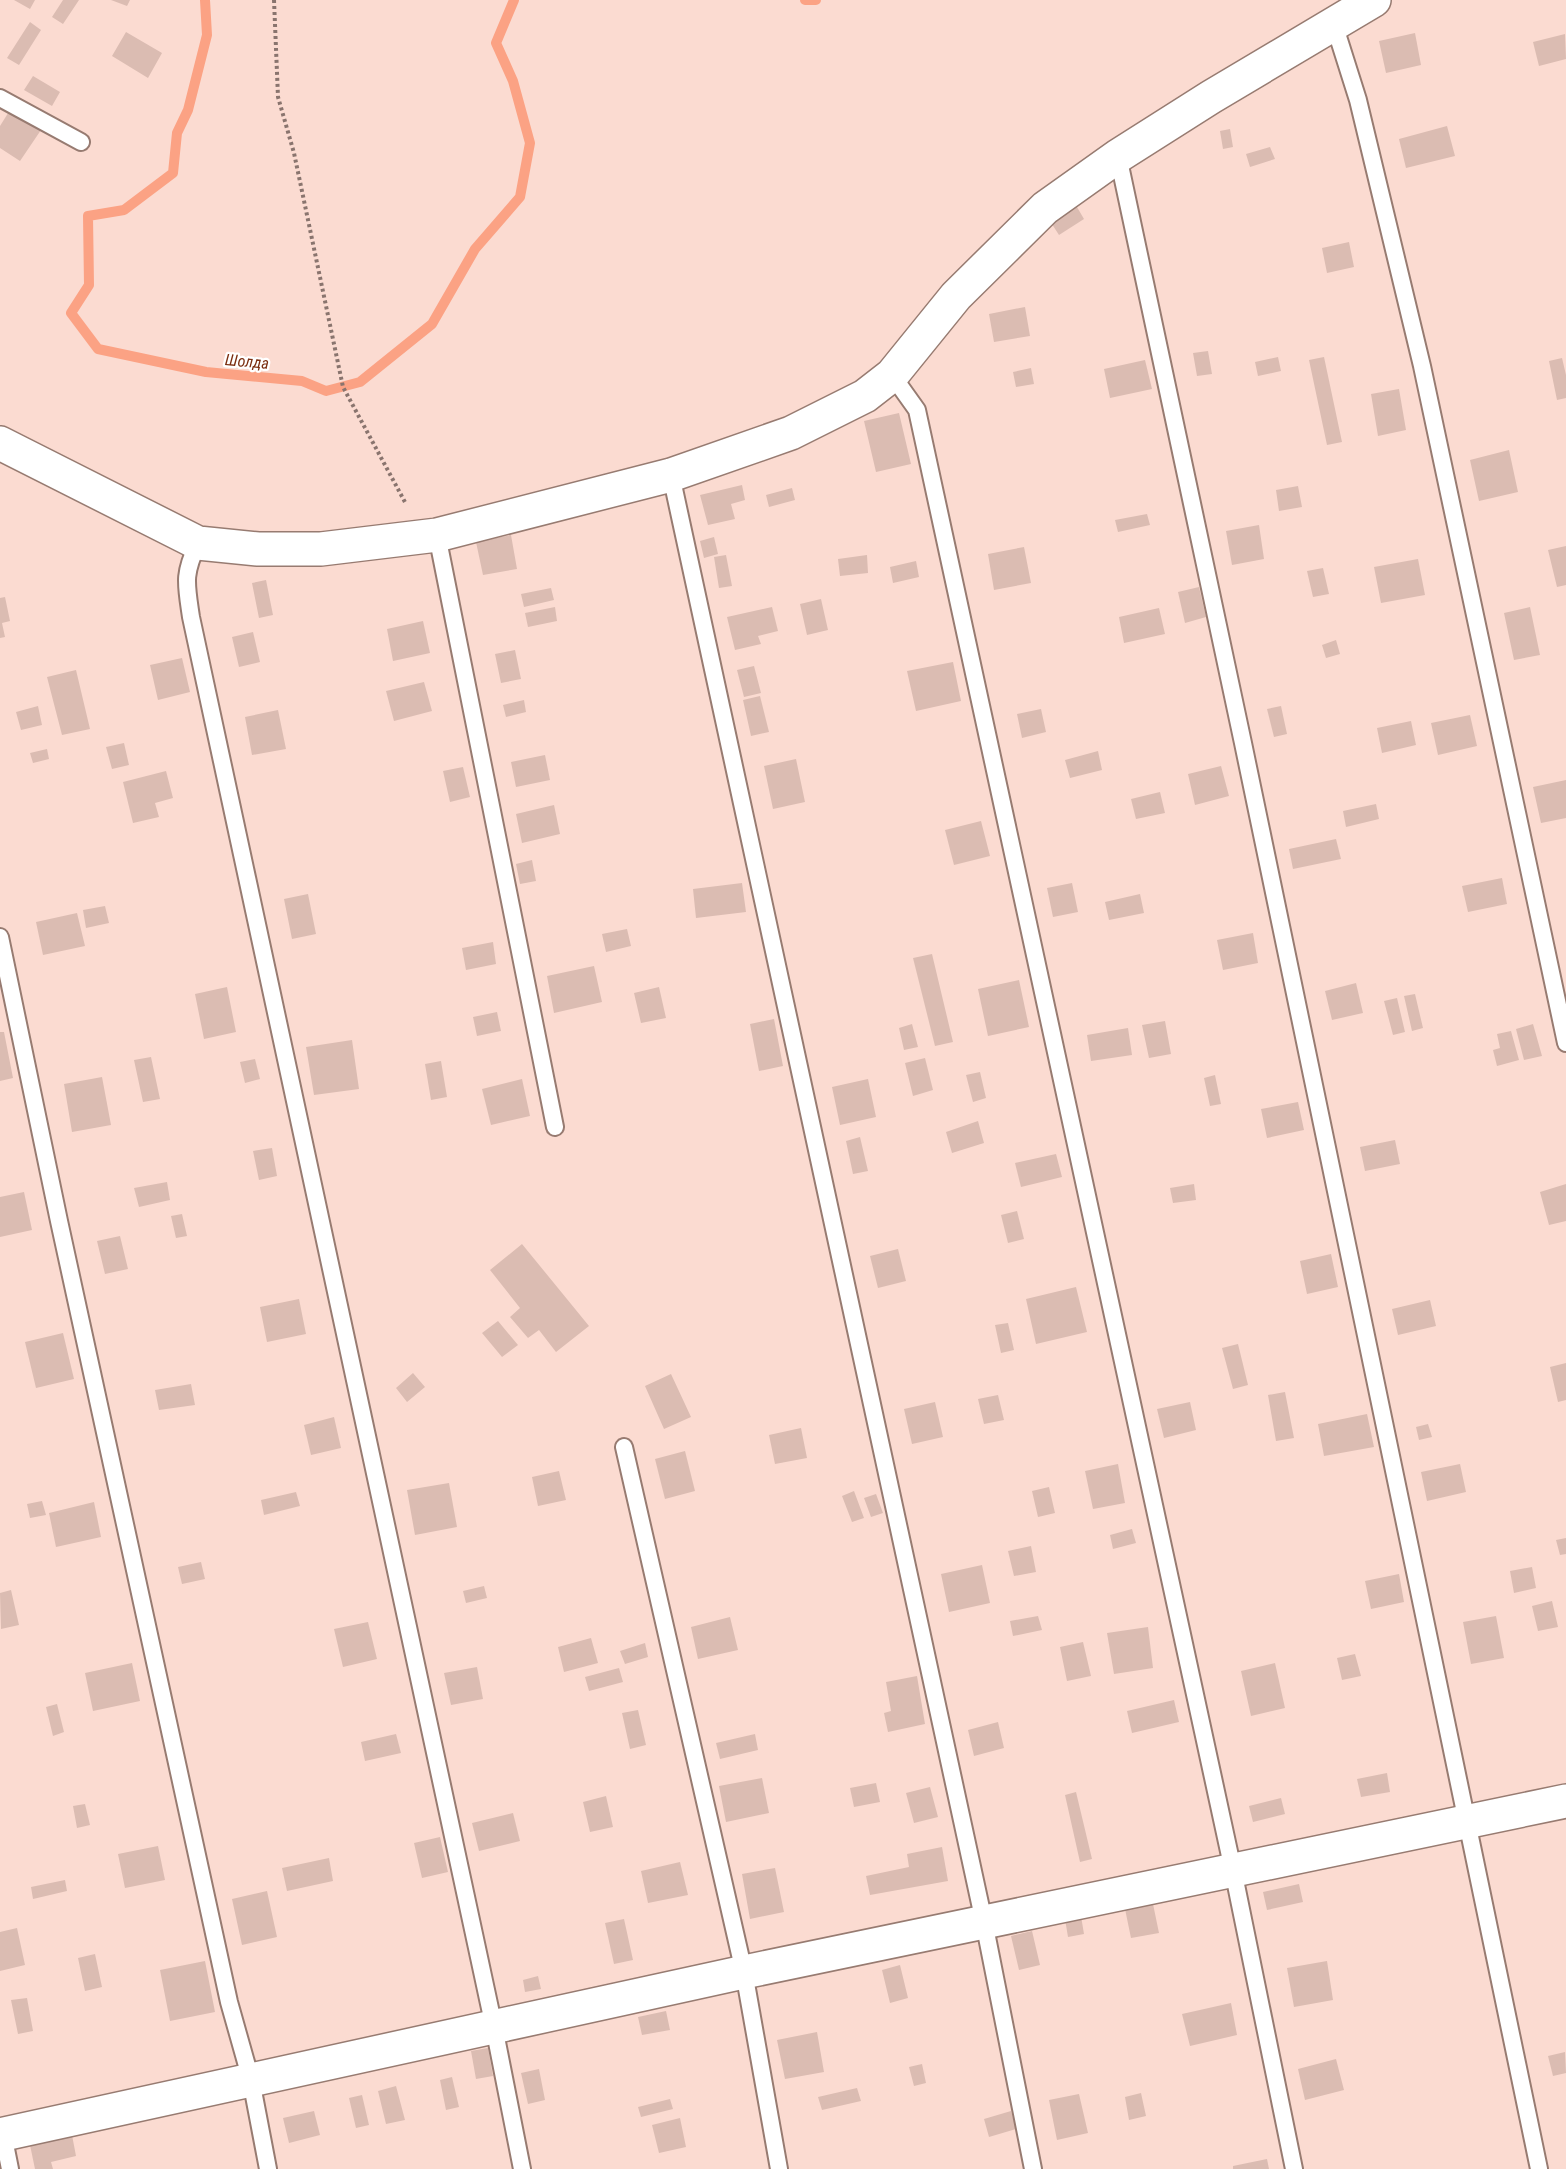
<svg xmlns="http://www.w3.org/2000/svg" width="1566" height="2169" viewBox="0 0 1566 2169" font-family="'Roboto Condensed',sans-serif">
<rect width="100%" height="100%" fill="#fbdbd1"/>
<g fill="none" stroke-linecap="round" stroke-linejoin="round">
<path stroke="#fba284" stroke-width="10" d="M205 0 207 35 188 110 177 133 173 173 124 210 88 216 89 285 71 313 98 349 206 372 302 381 326 391 360 382 432 324 475 249 520 197 530 143 513 81 496 43 514 0
M805 0H816"/>
</g>
<path fill="#dbbcb2" d="M14 0H35L30 9Z
M63 0H79L63 24 52 17Z
M111 0H130L127 6Z
M30 22 41 30 19 65 7 58Z
M126 32 162 53 148 78 112 56Z
M1415 33 1421 65 1386 73 1379 41Z
M1565 34 1566 59 1539 66 1533 42Z
M33 76 60 92 52 106 24 90Z
M10 110 41 130 20 161 0 148V126Z
M1447 126 1455 156 1406 168 1399 139Z
M1230 129 1233 147 1223 149 1220 131Z
M1270 147 1275 159 1250 167 1246 154Z
M1074 202 1084 219 1059 235 1048 218Z
M1349 242 1354 267 1327 273 1322 248Z
M1025 307 1030 336 994 342 989 314Z
M1208 351 1212 374 1197 376 1193 353Z
M1278 357 1281 371 1258 376 1255 362Z
M1324 357 1342 442 1327 445 1309 360Z
M1562 358 1566 375V398L1557 400 1549 361Z
M1145 360 1152 389 1110 398 1104 369Z
M1031 368 1034 384 1016 387 1013 372Z
M1399 389 1406 430 1378 436 1371 394Z
M899 413 911 464 876 472 864 421Z
M1509 450 1518 492 1479 501 1470 460Z
M742 485 745 500 731 504 735 519 708 525 700 495Z
M1298 486 1302 507 1279 511 1276 490Z
M792 488 795 500 769 507 766 495Z
M1147 514 1150 525 1118 532 1115 520Z
M1259 525 1264 559 1232 565 1226 531Z
M511 535 517 569 483 575 476 542Z
M714 537 718 554 704 558 700 541Z
M1566 546V585L1557 587 1548 550Z
M1024 547 1031 583 994 590 988 554Z
M726 555 732 586 719 588 714 557Z
M867 555 868 573 840 576 838 559Z
M1418 559 1425 595 1381 603 1374 567Z
M916 561 919 577 893 583 890 567Z
M1323 568 1329 594 1313 597 1307 571Z
M266 580 273 615 259 618 252 583Z
M1199 587 1206 617 1185 623 1178 592Z
M551 588 554 600 524 607 521 594Z
M5 597 10 621 2 623 5 637 0 638V598Z
M821 599 828 630 807 635 800 604Z
M555 607 557 621 528 627 525 613Z
M772 607 778 631 758 636 761 644 735 650 727 617Z
M1530 607 1540 655 1514 660 1504 613Z
M1159 608 1165 634 1124 643 1119 617Z
M423 621 430 653 393 661 387 629Z
M253 632 260 662 239 667 232 637Z
M1336 640 1340 654 1326 658 1322 645Z
M515 650 521 679 501 683 495 654Z
M182 658 190 692 158 700 150 665Z
M953 662 961 701 916 711 907 671Z
M754 666 761 693 744 697 737 670Z
M76 670 90 729 62 735 47 677Z
M424 682 432 711 394 721 386 691Z
M760 696 769 732 751 736 743 700Z
M524 700 526 712 506 717 503 705Z
M38 706 42 725 21 730 16 712Z
M1281 706 1287 734 1274 737 1267 709Z
M1041 709 1046 732 1022 738 1017 714Z
M278 710 286 749 252 755 245 717Z
M1470 715 1477 746 1438 755 1431 723Z
M1411 721 1416 745 1382 753 1377 728Z
M124 743 129 765 112 769 106 747Z
M47 749 49 759 33 763 30 753Z
M1098 751 1102 770 1070 778 1065 760Z
M545 755 550 780 516 787 511 762Z
M796 759 805 802 773 809 764 766Z
M1221 766 1229 796 1195 805 1188 774Z
M463 767 470 797 450 802 443 771Z
M166 771 173 798 155 803 159 817 133 823 123 782Z
M1566 780V818L1541 823 1533 787Z
M1160 792 1165 813 1136 819 1131 799Z
M1376 804 1379 819 1346 827 1343 811Z
M554 805 560 834 522 843 516 814Z
M981 821 990 856 954 865 945 830Z
M1336 839 1341 859 1293 869 1289 849Z
M532 860 536 881 520 884 516 864Z
M1502 878 1507 904 1468 912 1462 886Z
M742 883 746 912 696 918 693 889Z
M1072 883 1078 912 1053 917 1047 888Z
M308 894 316 934 292 939 284 899Z
M1140 894 1144 913 1109 920 1105 902Z
M105 906 109 923 86 928 83 910Z
M77 913 85 946 43 955 36 922Z
M627 929 631 946 606 952 602 934Z
M1253 933 1258 963 1223 970 1217 940Z
M493 942 496 964 466 970 462 948Z
M932 954 953 1042 935 1046 913 958Z
M594 966 602 1002 554 1013 547 976Z
M1019 980 1029 1027 988 1036 978 989Z
M1356 983 1363 1013 1332 1020 1325 991Z
M227 987 236 1032 204 1039 195 994Z
M659 987 666 1018 641 1023 634 993Z
M1415 994 1423 1028 1412 1031 1404 996Z
M1397 998 1405 1032 1393 1035 1384 1001Z
M497 1012 501 1031 477 1036 473 1017Z
M774 1019 783 1066 759 1071 750 1024Z
M1165 1021 1171 1054 1149 1058 1142 1025Z
M912 1024 918 1047 904 1050 899 1028Z
M1533 1024 1542 1056 1524 1060 1516 1029Z
M1128 1028 1132 1055 1091 1061 1087 1035Z
M1511 1031 1519 1060 1497 1066 1493 1050 1500 1048 1497 1034Z
M0 1032H4L13 1078 0 1081Z
M352 1040 359 1089 314 1095 306 1047Z
M151 1057 160 1099 143 1102 134 1060Z
M925 1058 933 1090 913 1096 905 1063Z
M255 1059 260 1079 245 1083 240 1062Z
M441 1061 447 1097 431 1100 425 1064Z
M980 1072 986 1098 973 1102 966 1075Z
M1215 1075 1221 1104 1210 1106 1204 1078Z
M102 1077 111 1125 72 1132 64 1084Z
M522 1079 530 1116 491 1125 482 1089Z
M868 1079 876 1117 840 1125 832 1087Z
M1298 1102 1304 1130 1267 1138 1261 1109Z
M978 1121 984 1143 952 1153 946 1132Z
M860 1137 868 1171 853 1174 846 1141Z
M1395 1140 1400 1164 1365 1171 1360 1147Z
M272 1148 277 1176 259 1180 253 1151Z
M1056 1154 1062 1177 1021 1187 1015 1163Z
M167 1182 170 1200 139 1207 134 1188Z
M1194 1184 1196 1200 1173 1203 1170 1188Z
M1566 1184V1221L1549 1225 1540 1192Z
M24 1192 32 1230 0 1237V1197Z
M1017 1211 1024 1239 1008 1243 1001 1215Z
M182 1214 187 1236 176 1238 171 1216Z
M120 1236 128 1269 105 1274 97 1241Z
M522 1244 589 1326 556 1352 539 1330 528 1338 510 1317 520 1308 490 1270Z
M898 1249 906 1281 878 1288 870 1256Z
M1331 1254 1338 1287 1307 1294 1300 1261Z
M1076 1287 1087 1332 1036 1344 1026 1299Z
M299 1299 306 1334 267 1342 260 1307Z
M1430 1300 1436 1326 1398 1335 1392 1309Z
M498 1321 518 1345 502 1357 482 1333Z
M1008 1323 1014 1350 1001 1353 995 1325Z
M63 1333 74 1379 36 1388 25 1342Z
M1238 1344 1248 1385 1233 1389 1222 1348Z
M1566 1363V1400L1558 1402 1550 1367Z
M413 1373 425 1387 407 1402 396 1388Z
M671 1374 691 1417 664 1429 645 1386Z
M191 1384 195 1405 159 1410 155 1390Z
M1285 1392 1294 1438 1276 1441 1268 1395Z
M998 1395 1004 1420 984 1424 978 1399Z
M935 1402 943 1437 912 1444 904 1409Z
M1190 1402 1196 1430 1164 1438 1157 1409Z
M1367 1414 1374 1447 1324 1456 1318 1424Z
M334 1417 341 1448 311 1455 304 1425Z
M1428 1424 1432 1437 1419 1440 1416 1427Z
M801 1428 807 1458 775 1464 769 1435Z
M685 1451 695 1491 665 1499 655 1459Z
M1118 1464 1125 1503 1093 1509 1085 1471Z
M1460 1464 1466 1492 1427 1501 1421 1472Z
M559 1471 566 1500 538 1506 532 1477Z
M449 1483 457 1527 415 1535 407 1490Z
M1049 1487 1055 1513 1038 1517 1032 1491Z
M854 1491 864 1518 852 1522 842 1496Z
M296 1492 300 1506 264 1515 261 1500Z
M876 1494 883 1513 871 1517 864 1498Z
M42 1501 46 1515 30 1518 27 1504Z
M94 1502 101 1537 56 1547 49 1513Z
M1132 1529 1136 1543 1113 1549 1110 1535Z
M1566 1538V1554L1560 1555 1556 1540Z
M1031 1546 1036 1572 1014 1576 1008 1551Z
M201 1562 205 1579 182 1584 178 1567Z
M982 1565 990 1603 949 1612 941 1574Z
M1532 1567 1536 1588 1514 1593 1510 1571Z
M1399 1574 1404 1602 1371 1609 1365 1581Z
M484 1586 487 1598 466 1603 463 1591Z
M11 1590 19 1625 1 1629 0 1593Z
M1552 1601 1558 1627 1538 1631 1532 1606Z
M1038 1616 1042 1630 1013 1636 1010 1621Z
M1496 1616 1504 1658 1471 1664 1463 1622Z
M730 1617 738 1650 698 1659 691 1627Z
M368 1622 377 1659 343 1667 334 1629Z
M1148 1627 1153 1668 1114 1674 1107 1633Z
M591 1638 598 1663 564 1672 558 1647Z
M1083 1642 1091 1676 1067 1681 1060 1647Z
M645 1643 648 1657 625 1664 620 1651Z
M1355 1654 1361 1676 1342 1680 1337 1658Z
M132 1663 140 1701 93 1711 85 1673Z
M1275 1663 1285 1708 1251 1716 1241 1671Z
M477 1667 483 1699 451 1705 444 1673Z
M619 1668 623 1682 589 1691 585 1677Z
M917 1676 925 1724 888 1732 884 1713 891 1711 886 1682Z
M1174 1700 1179 1722 1132 1733 1127 1711Z
M57 1704 64 1732 53 1736 46 1707Z
M638 1710 646 1745 630 1749 622 1713Z
M998 1722 1004 1748 974 1756 968 1730Z
M396 1734 401 1753 365 1761 361 1742Z
M755 1734 758 1750 720 1759 716 1743Z
M1387 1773 1390 1792 1361 1797 1357 1779Z
M762 1778 769 1813 726 1822 719 1786Z
M876 1783 880 1802 854 1807 850 1788Z
M930 1787 938 1817 914 1823 906 1793Z
M1076 1792 1092 1859 1080 1862 1065 1795Z
M606 1796 613 1827 590 1832 583 1802Z
M1281 1798 1285 1814 1253 1822 1249 1806Z
M85 1804 90 1825 77 1828 73 1806Z
M513 1813 520 1841 479 1851 472 1823Z
M440 1837 448 1872 422 1878 414 1843Z
M158 1846 165 1880 125 1888 118 1854Z
M942 1847 948 1881 870 1895 866 1876 909 1867 907 1854Z
M329 1858 333 1881 287 1891 282 1868Z
M680 1862 688 1895 648 1903 641 1871Z
M775 1868 784 1912 750 1919 742 1874Z
M65 1880 67 1891 33 1899 31 1887Z
M1299 1884 1303 1902 1267 1910 1263 1892Z
M267 1891 277 1937 242 1945 232 1899Z
M1153 1904 1159 1933 1131 1938 1125 1909Z
M1081 1916 1084 1934 1068 1937 1065 1919Z
M624 1919 633 1960 614 1964 605 1923Z
M17 1928 25 1965 0 1971V1932Z
M1032 1931 1040 1965 1019 1970 1011 1936Z
M95 1954 102 1987 85 1991 78 1958Z
M205 1961 215 2012 170 2021 160 1970Z
M1327 1961 1333 2000 1294 2007 1287 1968Z
M900 1965 908 1998 890 2003 882 1970Z
M538 1976 541 1989 525 1992 523 1980Z
M27 1998 33 2031 18 2034 11 2000Z
M1231 2003 1237 2035 1190 2046 1182 2014Z
M666 2011 670 2030 642 2035 638 2017Z
M817 2032 824 2072 785 2079 777 2040Z
M488 2048 493 2076 476 2079 471 2051Z
M1565 2052 1566 2073 1553 2076 1548 2056Z
M1336 2059 1344 2090 1305 2100 1298 2069Z
M922 2064 926 2083 914 2086 909 2067Z
M539 2069 545 2100 528 2104 521 2073Z
M452 2077 459 2107 446 2110 440 2080Z
M396 2086 405 2120 386 2124 378 2091Z
M857 2088 861 2101 822 2110 818 2097Z
M1141 2093 1146 2116 1129 2120 1125 2097Z
M1079 2094 1088 2133 1057 2140 1049 2100Z
M362 2095 369 2125 356 2128 349 2098Z
M670 2099 673 2109 641 2117 638 2107Z
M314 2111 320 2135 289 2143 283 2118Z
M1011 2111 1016 2129 989 2137 984 2119Z
M680 2118 686 2147 659 2153 652 2125Z
M72 2135 76 2156 51 2162 53 2169H35L30 2145Z
M1267 2159 1269 2169H1233V2166Z"/>
<g fill="none" stroke-linecap="round" stroke-linejoin="round">
<g stroke="#977b71" stroke-width="20">
<path id="lane" d="M1334 24 1358 100 1422 366 1566 1043
M0 98 81 142
M1118 156 1243 743 1539 2169
M892 375 917 410 1233 1870 1294 2169
M671 475 984 1922 1033 2169
M437 535 555 1127
M198 543C183 575 186 583 191 617L494 2027 522 2169
M0 937 59 1221 229 2002 251 2080 268 2169
M624 1447 744 1972 779 2169
M2 2129 10 2169"/>
</g>
<g stroke="#977b71" stroke-width="36">
<path id="street" d="M0 443 198 543 258 549H321L437 535 671 475 791 433 865 396 892 375 956 296 1045 208 1118 156 1211 97 1374 0
M0 2135 744 1972 1566 1801"/>
</g>
<path stroke="#89746e" stroke-width="4" stroke-dasharray="3 3" stroke-linecap="butt" d="M274 0 278 97 294 153 343 387 406 504"/>
<use href="#lane" stroke="#fff" stroke-width="16"/>
<use href="#street" stroke="#fff" stroke-width="33"/>
</g>
<g text-anchor="middle" stroke-width="4.5" stroke-linejoin="round" paint-order="stroke">
<g font-size="16" font-style="italic" fill="#7b2e10" stroke="#fff">
<text transform="translate(247 361) rotate(5)" y="6">Шолда</text>
</g>
</g>
</svg>
